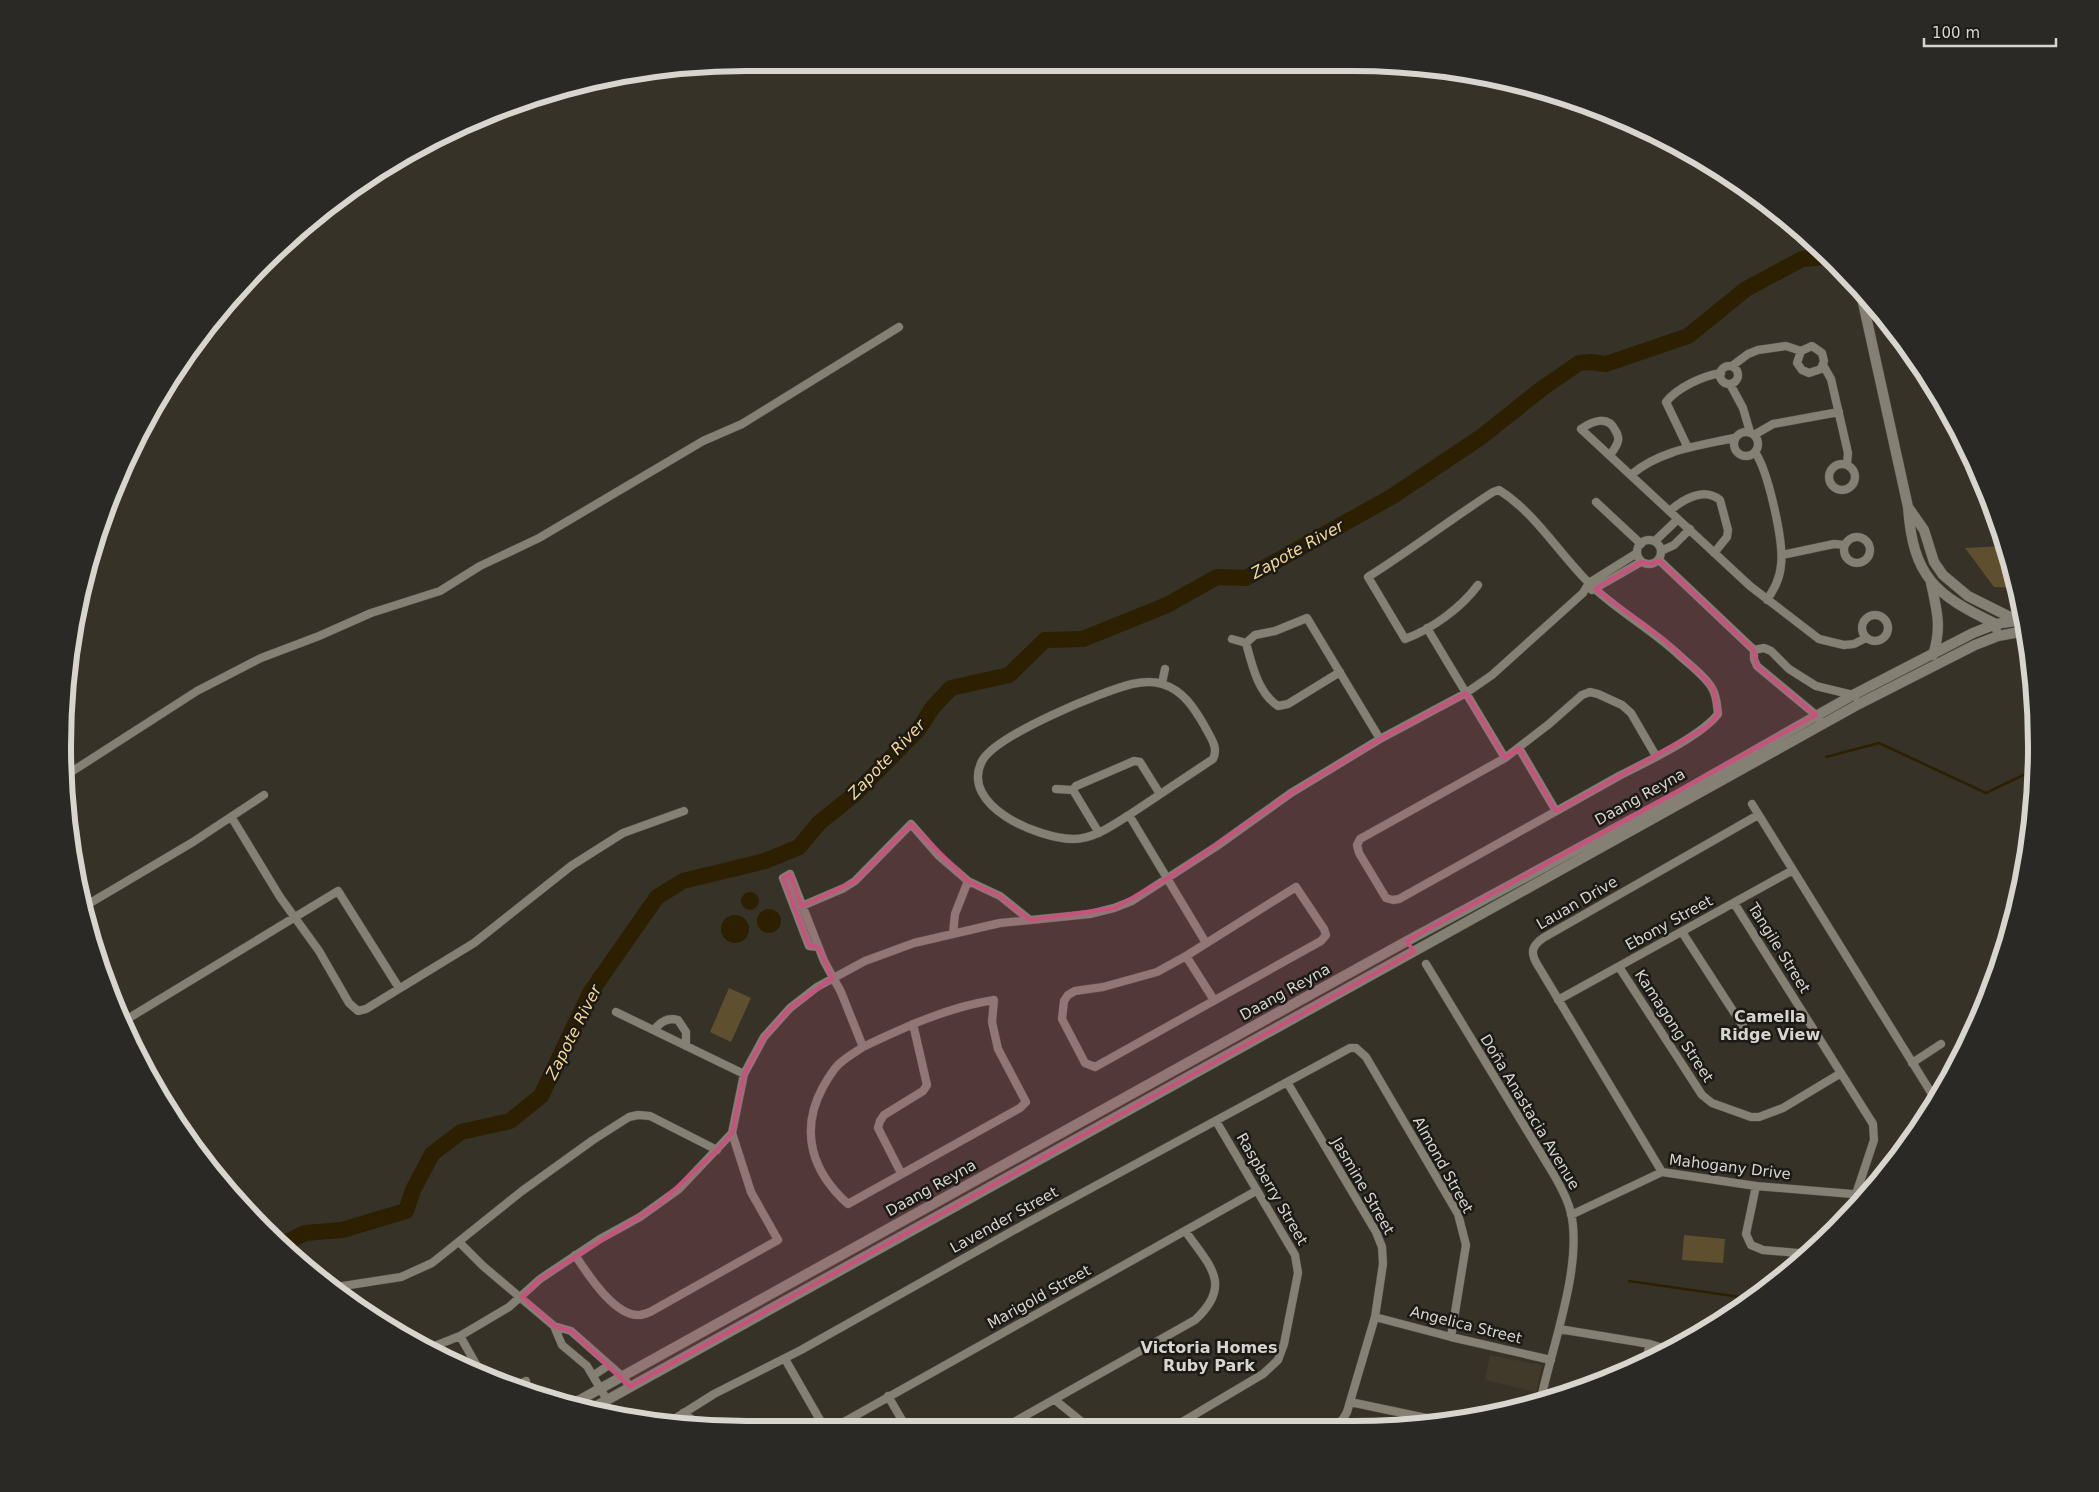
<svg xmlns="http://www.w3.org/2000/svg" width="2099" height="1492" viewBox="0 0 2099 1492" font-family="'DejaVu Sans',sans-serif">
<rect width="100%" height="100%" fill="#363228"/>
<path fill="#413a2a" d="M1490 1355 1542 1365 1536 1392 1485 1380Z"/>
<path fill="#5e502e" d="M2005 546 2015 588 1994 587 1965 548Z
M729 988 751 998 731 1042 710 1032Z
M1684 1235 1725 1239 1723 1263 1682 1260Z"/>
<path fill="#2c2000" d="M741 901a9 9 0 1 1 18 0a9 9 0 1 1-18 0Z
M757 921a12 12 0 1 1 24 0a12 12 0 1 1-24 0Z
M721 929a14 14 0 1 1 28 0a14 14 0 1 1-28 0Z"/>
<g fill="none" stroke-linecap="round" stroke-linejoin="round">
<path stroke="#2c2000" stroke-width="2.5" d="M1826 757 1879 743 1986 793 2034 770
M1629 1281 1747 1298"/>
<path stroke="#2c2000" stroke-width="16" d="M283 1244 305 1233 342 1230 406 1211 413 1190 432 1154 461 1132 510 1121 541 1096 590 993 657 897 683 881 765 861 799 847 820 822 855 794 918 730 933 707 951 688 1009 675 1045 640 1083 639 1167 605 1217 577 1246 578 1393 496 1481 437 1540 390 1579 363 1591 362 1606 364 1688 336 1746 289 1802 259 1826 257"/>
<g stroke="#524e46" stroke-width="9">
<path id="street" d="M1823 365 1831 379 1848 453 1847 464
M1732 366 1748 354 1758 350 1786 346 1801 351 1812 346 1822 353 1824 361 1821 369 1809 373 1802 370 1797 363 1801 351
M1720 375a9 9 0 1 1 18 0a9 9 0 1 1-18 0Z
M1730 384 1743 408 1750 432
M1734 444a12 12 0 1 1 24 0a12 12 0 1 1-24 0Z
M1754 435 1773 424 1839 412
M1688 448 1666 402C1677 388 1702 376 1721 373
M1755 452C1768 471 1784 541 1781 565 1780 579 1774 589 1767 600
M1610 455C1613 451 1617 446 1618 441 1619 437 1617 433 1615 430 1608 415 1592 421 1581 429L1750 586 1819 639 1844 645 1854 644 1866 638
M1829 477a13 13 0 1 1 26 0a13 13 0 1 1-26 0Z
M1632 474C1661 450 1698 446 1734 438
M1596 502 1641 544
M1670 511C1683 499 1704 487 1720 500L1728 530 1727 537 1714 553
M1844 550a13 13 0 1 1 26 0a13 13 0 1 1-26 0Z
M1637 552a12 12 0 1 1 24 0a12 12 0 1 1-24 0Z
M1655 541 1678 519
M1661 551 1674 545 1690 529
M1782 555 1834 544 1845 545
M1659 560 1754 650V659L1757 666 1816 715 1819 720
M1478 585C1461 608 1432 629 1405 639L1368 577C1411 550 1451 519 1493 492L1499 490C1537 514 1561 557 1594 588 1621 613 1654 631 1680 656 1691 666 1705 676 1712 688 1717 696 1717 706 1718 714 1700 737 1646 762 1619 776 1545 817 1473 858 1399 899L1393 900 1386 898 1359 853 1357 845 1360 839 1505 758 1549 724 1582 695 1590 692 1598 694 1622 705 1631 713 1656 756
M1592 590 1641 562
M1862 628a13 13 0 1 1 26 0a13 13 0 1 1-26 0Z
M1427 628 1505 758
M1232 639 1246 643
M1754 650 1764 648 1771 651 1789 669 1816 686 1853 695 1855 697
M1340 672 1288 704 1278 706C1258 693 1252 665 1246 643L1255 635 1275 631 1307 618 1380 739
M1162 683 1165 669
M1519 748 1556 811
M68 774 197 691 261 658 319 636 371 613 440 591 480 566 539 538 703 441 742 424 899 327
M1056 789 1073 790
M1752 804 1935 1099
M1129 815 1213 759C1219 747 1210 737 1204 725 1194 708 1183 690 1162 684 1154 681 1141 682 1132 684 1103 691 996 735 982 761 959 806 1039 839 1074 839 1094 839 1113 825 1129 815L1206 943
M232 818 280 897 319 951 349 1003 358 1011 366 1009 474 943 571 866 623 833 684 811
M1099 833 1073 790 1076 786 1134 761 1140 762 1160 794
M1296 887 1324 929 1326 935 1321 941 1095 1067 1085 1063 1062 1019 1064 1001 1068 995 1075 991 1103 987 1157 972 1186 956Z
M1734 903 1873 1124 1874 1140 1856 1194
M85 906 193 842 264 795
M802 906 844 888 855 881 911 824 939 856 968 881 1000 896 1030 920
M1682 932 1746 1031
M953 933 955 914 968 881
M818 947 809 946 783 878 790 874 824 961 841 992 863 1047C905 1027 948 1007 994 1000L992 1022 998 1049 1026 1102 1020 1108 848 1204C812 1172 799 1131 823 1087 827 1080 832 1071 838 1065 845 1058 854 1053 863 1047
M1186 956 1214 1000
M1426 964 1554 1175C1561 1187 1568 1200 1571 1213 1583 1267 1551 1349 1540 1403
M1619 967 1702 1095 1712 1103 1751 1117H1759L1783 1108 1841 1073
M1558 1000 1793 870
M616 1012 744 1074
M119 1014 124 1021 338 891 399 988
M654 1030C660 1022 668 1017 678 1020L686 1032V1046
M1912 1063 1941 1044
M1287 1082 1376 1232 1382 1247 1383 1264 1375 1317 1347 1412 1343 1419 1337 1424
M1662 1172 1537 964C1530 952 1532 946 1543 938L1758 815
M901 1173 878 1128 880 1121 884 1115 923 1091 927 1085 913 1024
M1756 1186 1746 1234 1751 1245 1763 1250 1809 1254
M1571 1215 1662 1172 1756 1186 1864 1195
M459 1242 483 1266 554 1326 571 1331 623 1377 630 1387
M575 1255C587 1273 614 1316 639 1315 642 1315 647 1313 650 1312L778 1240 751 1192 732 1133
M330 1288 401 1277 432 1263 522 1191 593 1140 629 1117 638 1115 650 1116 717 1150
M1375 1317 1451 1337 1551 1360
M554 1326 562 1345 587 1366 607 1400
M1559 1329 1650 1344 1669 1350
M460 1336 481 1373
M427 1349 460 1336 509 1307 540 1279 600 1239 640 1217 679 1189 732 1133 744 1074 764 1037 790 1008 817 987 865 961 914 943 1000 923 1090 914 1114 908 1132 901 1217 846 1291 793 1380 739 1466 693 1492 675 1583 593 1589 583 1637 553
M785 1359 824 1427
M1645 1363 1650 1344
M594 1375 609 1365
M517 1386 526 1381
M888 1396 906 1427
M1055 1400 1087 1426
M1350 1402 1431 1419
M683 1413 704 1428
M668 1423 714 1394 801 1350 1025 1224 1350 1048H1356L1366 1057 1458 1214 1466 1245 1451 1337
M1177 1425 1263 1374 1278 1360 1284 1344 1298 1273 1295 1255 1216 1121
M1007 1426 1195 1320C1233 1285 1210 1266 1186 1232
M835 1427 1256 1191"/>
</g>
<g stroke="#524e46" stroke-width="11">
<path id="secondary" d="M1860 289 1908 507C1913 577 1935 595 1996 624V628
M1908 507 1924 530 1934 562 1943 575 1968 596 2016 620
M1931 583C1937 611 1942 627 1933 655
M569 1406 1407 941 1677 795 1853 695 1973 633 1996 624 2022 620
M589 1410 1859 704 1975 645 1998 636 2025 631"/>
</g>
<use href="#street" stroke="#858074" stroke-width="8"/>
<use href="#secondary" stroke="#858074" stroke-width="10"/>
</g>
<path fill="#c9517e" fill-opacity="0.2" stroke="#c9517e" stroke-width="4" stroke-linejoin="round" d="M1659 560 1754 650 1757 666 1816 715 1407 941 1414 952 630 1387 571 1331 554 1326 522 1297 540 1279 659 1204 717 1150 732 1133 744 1074 764 1037 790 1008 832 978 818 947 809 946 783 878 790 874 802 906 855 881 911 824 968 881 1000 896 1030 920 1114 908 1168 878 1291 793 1380 739 1466 693 1505 758 1519 748 1556 811 1707 727 1718 714 1713 689 1705 679 1665 641 1595 589 1641 562 1651 564Z"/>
<g text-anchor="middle" stroke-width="5" stroke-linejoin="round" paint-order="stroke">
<g font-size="15" fill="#d8d5cf" stroke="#1c1a16">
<text transform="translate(1640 797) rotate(-29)" y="5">Daang Reyna</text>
<text transform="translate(1577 903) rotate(-30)" y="5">Lauan Drive</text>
<text transform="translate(1669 923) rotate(-29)" y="5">Ebony Street</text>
<text transform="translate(1779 948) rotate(58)" y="5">Tangile Street</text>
<text transform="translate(1285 992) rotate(-29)" y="5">Daang Reyna</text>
<text transform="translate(1674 1026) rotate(57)" y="5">Kamagong Street</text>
<text transform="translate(1530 1112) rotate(59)" y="5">Doña Anastacia Avenue</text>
<text transform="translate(1443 1165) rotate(61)" y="5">Almond Street</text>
<text transform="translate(1730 1167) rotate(7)" y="5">Mahogany Drive</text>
<text transform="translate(1363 1186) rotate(60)" y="5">Jasmine Street</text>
<text transform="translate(931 1188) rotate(-29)" y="5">Daang Reyna</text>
<text transform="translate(1272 1189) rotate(60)" y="5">Raspberry Street</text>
<text transform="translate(1004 1220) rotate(-29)" y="5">Lavender Street</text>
<text transform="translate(1039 1297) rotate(-29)" y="5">Marigold Street</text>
<text transform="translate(1466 1325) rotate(14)" y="5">Angelica Street</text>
</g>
<g font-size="16" font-style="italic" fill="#f5d790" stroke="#1c1a16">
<text transform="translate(1297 549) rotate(-29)" y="6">Zapote River</text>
<text transform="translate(886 759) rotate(-46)" y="6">Zapote River</text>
<text transform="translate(573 1032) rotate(-63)" y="6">Zapote River</text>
</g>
<g font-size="16" font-weight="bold" fill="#d8d5cf" stroke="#1c1a16">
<text x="1770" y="1022">Camella<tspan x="1770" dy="18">Ridge View</tspan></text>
<text x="1209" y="1353">Victoria Homes<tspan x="1209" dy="18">Ruby Park</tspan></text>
</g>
</g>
<path d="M0 0H2099V1492H0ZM746 71H1353A675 675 0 0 1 2028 746V746A675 675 0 0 1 1353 1421H746A675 675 0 0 1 71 746V746A675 675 0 0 1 746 71Z" fill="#2b2925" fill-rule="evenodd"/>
<path fill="none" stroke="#d8d5cf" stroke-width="6" d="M746 71H1353A675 675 0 0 1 2028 746V746A675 675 0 0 1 1353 1421H746A675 675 0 0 1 71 746V746A675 675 0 0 1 746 71Z"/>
<path d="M1924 38v8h132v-8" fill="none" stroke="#d8d5cf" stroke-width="2.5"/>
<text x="1932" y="38" font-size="15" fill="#d8d5cf" stroke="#1c1a16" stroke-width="4" paint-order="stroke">100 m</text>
</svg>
